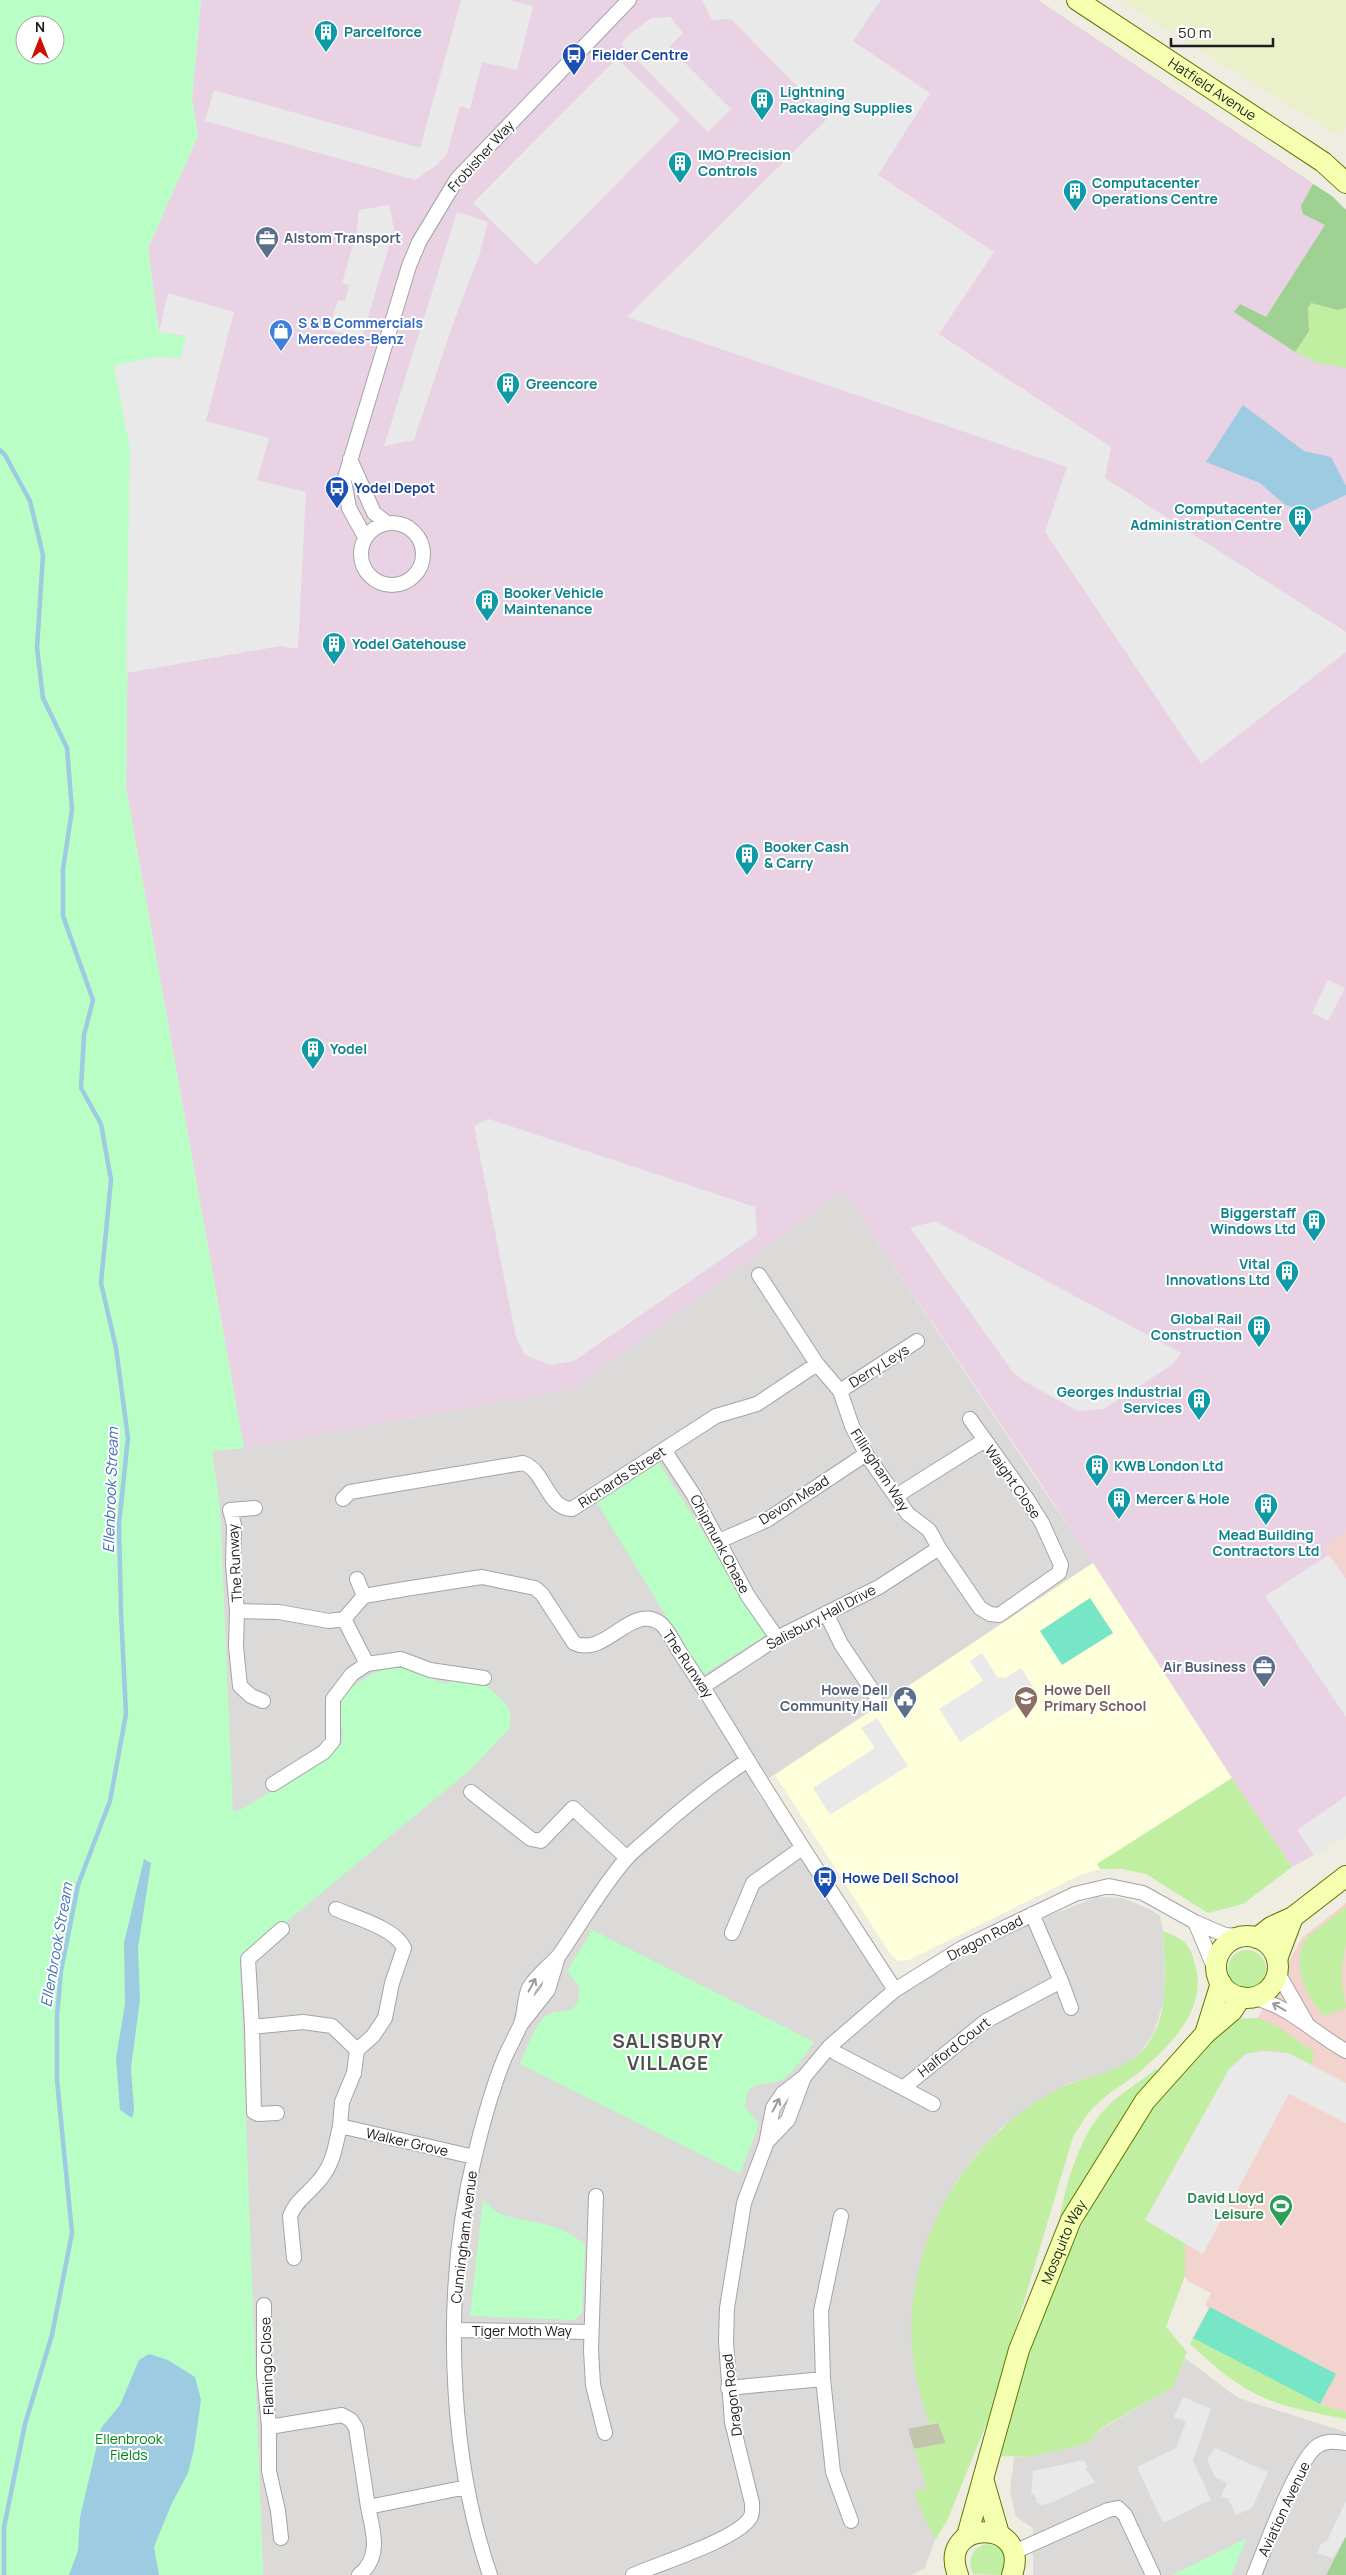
<svg xmlns="http://www.w3.org/2000/svg" width="1346" height="2575" viewBox="0 0 1346 2575" font-family="Manrope,sans-serif">
<rect width="100%" height="100%" fill="#efece1"/>
<path fill="#dbdad9" d="M843 1191 1093 1563 754 1788 898 1993 1025 1925 1097 1897 1123 1898 1151 1910 1160 1916 1163 1931 1165 1997 1153 2035 1134 2060 1113 2071 1070 2083 1001 2128 975 2156 956 2182 939 2215 913 2308V2358L929 2425 908 2430 927 2487 915 2493 935 2540 925 2568 911 2575H263L220 1511 212 1451 244 1448 574 1389Z
M1185 2358 1238 2398 1346 2432V2536L1326 2575H1033V2528L1016 2517 1010 2491 1014 2457H1029L1078 2446 1090 2441 1100 2430 1174 2386Z"/>
<path fill="#f2d3ce" d="M1346 1532V1579L1324 1547Z
M1346 1903V2412L1320 2404 1193 2338 1209 2308 1205 2305 1211 2293 1188 2281 1185 2276V2243L1145 2220 1302 1938Z"/>
<path fill="#e9d2e3" d="M201 0H1038L1332 196 1346 210V1532L1324 1547 1346 1579V1834L1314 1855 1292 1867 1232 1778 1040 1482 843 1191 574 1389 244 1448 126 788 130 448 159 332 148 248 198 136 192 98Z"/>
<path fill="#fcffda" d="M1093 1563 1232 1778 1097 1864 1100 1869 1080 1875 909 1960 899 1961 891 1955 775 1775Z"/>
<path fill="#c2c4ac" d="M938 2423 946 2443 914 2449 908 2429Z"/>
<path fill="#eaf0ca" d="M1120 0H1346V125L1339 136Z"/>
<path fill="#c0efa2" d="M1311 303 1338 310 1346 308V368L1318 363 1295 352 1309 331 1308 308Z
M1232 1778 1292 1867 1243 1904 1208 1913 1146 1874 1122 1869H1100L1097 1864Z
M1346 1907V1942L1341 1976 1346 2008 1324 2016C1304 1995 1293 1969 1304 1940Z
M1163 1931C1185 1939 1191 1945 1196 1968 1206 2008 1172 2044 1144 2068 1129 2082 1109 2091 1095 2106 1086 2114 1080 2127 1073 2137L990 2415 947 2521 935 2540 914 2493 927 2487 914 2449 946 2443 938 2423 929 2424C923 2403 915 2380 913 2358 901 2250 961 2140 1057 2090 1092 2071 1130 2076 1153 2036 1170 2004 1164 1965 1163 1931Z
M1228 1969a19 19 0 1 1 38 0a19 19 0 1 1-38 0Z
M1257 2018 1277 2026 1314 2052 1312 2065C1292 2054 1270 2045 1247 2054 1241 2056 1234 2065 1229 2070L1146 2220 1185 2243V2276L1166 2327 1187 2352 1174 2386 1100 2429 1090 2441 1078 2446 1029 2457 1001 2456C1026 2344 1067 2237 1131 2140 1142 2124 1152 2105 1164 2090 1185 2065 1210 2043 1233 2019Z
M1156 2069 1158 2071 1085 2184 1057 2237C1061 2198 1077 2138 1105 2109 1119 2094 1140 2082 1156 2069Z
M1193 2338 1320 2404 1346 2412V2419C1315 2413 1282 2408 1254 2393 1230 2381 1210 2362 1190 2344Z
M985 2544 997 2546 1006 2555 1003 2575 973 2574C967 2561 971 2549 985 2544Z"/>
<path fill="#9fd292" d="M1313 184 1332 196 1346 210V308L1338 310 1311 303 1308 308 1309 331 1295 352 1234 312 1240 304 1266 317 1325 225 1303 214 1301 206Z
M1346 2536V2575H1326Z"/>
<path fill="#b9fec5" fill-rule="evenodd" d="M0 0H201L192 100 198 136 148 248 159 332 186 336 180 358 154 357 114 366 130 448 126 788 244 1448 212 1451 220 1511 233 1812 242 1809 324 1758 342 1744 343 1729 338 1726 340 1696C360 1682 386 1659 413 1669 427 1674 432 1681 448 1684L452 1680 486 1685 506 1704 511 1716 509 1729 469 1771 240 1960 263 2575H0ZM25 25H55V55H25Z
M659 1463 768 1634 702 1675 597 1503Z
M592 1930 814 2042C806 2053 797 2067 787 2076 772 2091 746 2073 745 2107L759 2124 740 2174 520 2064C527 2049 534 2022 549 2014 559 2009 569 2015 577 2004L580 1988 567 1971Z
M483 2200C488 2204 495 2212 501 2214 533 2225 558 2220 585 2245L582 2313 575 2320 470 2316Z
M1247 2538 1231 2575H1172Z"/>
<path fill="#77e6c6" d="M1090 1598 1113 1633 1062 1665 1040 1631Z
M1210 2307 1336 2374 1320 2404 1193 2338Z"/>
<path fill="#e9e9e9" d="M461 0H509L533 6 517 70 482 62 470 109 460 106 447 154 437 165 415 180 205 121 214 90 420 148Z
M702 0H881L853 41 930 93 878 175 994 252 939 334 1111 447 1105 478 1346 632V652L1201 764 1045 532 1067 467 627 317 828 118 731 19 712 20Z
M670 17 683 33 669 47 731 109 708 132 621 44 626 37 651 18Z
M617 58 680 120 536 265 473 203Z
M389 205 394 229 362 338 329 330 338 300 345 301 349 285 342 283 356 235 359 210Z
M457 212 488 222 479 256 454 321 414 440 384 446Z
M168 293 234 312 206 421 269 438 257 480 306 492 298 649 281 646 126 673 130 448 114 366 154 357 180 358 186 336 159 332Z
M1328 980 1345 988 1328 1021 1312 1013Z
M489 1119 755 1207 757 1235 574 1361 551 1365 525 1355 516 1337 474 1126Z
M935 1221 1181 1353 1172 1365 1104 1409 1078 1411 1022 1380 1012 1371 910 1228Z
M1329 1555 1346 1579V1717L1265 1596Z
M982 1653 997 1677 1005 1678 1021 1668 1037 1693 960 1742 939 1709 983 1681 970 1661Z
M877 1718 908 1766 830 1815 813 1788 875 1748 861 1728Z
M1346 1796V1834L1314 1855 1297 1830Z
M1264 2051 1288 2053 1346 2083V2123L1289 2094 1203 2254 1145 2220 1229 2069 1246 2054Z
M1183 2397 1211 2409 1193 2460 1211 2500 1163 2523 1137 2467 1176 2448 1186 2422 1174 2417Z
M1215 2448 1268 2472 1252 2508 1236 2515 1228 2498 1221 2497 1227 2483 1215 2477 1207 2460Z
M1084 2460 1088 2467 1085 2468 1095 2482 1051 2503 1041 2505 1035 2501 1037 2499 1033 2494 1031 2495 1033 2471Z
M1346 2501V2536L1333 2558 1317 2553 1321 2544 1327 2541Z"/>
<path fill="#9dcbe1" d="M1243 405 1304 451 1331 457 1346 486V495L1307 513 1284 504 1260 483 1206 462Z
M144 1859 151 1863 138 1948 140 2000 131 2067 134 2110 132 2118 120 2110 116 2058 125 2004 124 1943Z
M149 2354 168 2360 195 2377 201 2400 194 2449 188 2473 171 2505 154 2547 159 2575H69L78 2551 80 2517 101 2428 120 2405 139 2360Z"/>
<g fill="none" stroke-linecap="round" stroke-linejoin="round">
<path stroke="#9dcbe1" stroke-width="4.5" d="M0 450 5 455 30 501 43 555 37 648 43 698 67 748 72 810 63 869V916L93 1000 84 1035 81 1088 101 1124 111 1180 101 1283 116 1348 128 1438 119 1524 121 1612 126 1714 110 1801 78 1885 61 1971 57 2016V2080L72 2233 52 2335 25 2424 4 2527V2575"/>
<g stroke="#a4a4a4" stroke-width="16">
<path id="street" d="M350 459 374 513 387 523
M361 554a31 31 0 1 1 62 0a31 31 0 1 1-62 0Z
M365 537 349 508 344 481 409 266 419 242 457 179 629 0
M759 1275 817 1364 840 1391 852 1426 866 1454 908 1514 929 1530 939 1548 980 1608 990 1614 999 1615 1059 1573 1061 1565 1042 1523 1027 1499 985 1440 896 1496
M840 1391 917 1341
M970 1419 985 1440
M664 1450 693 1494 748 1596 777 1638
M343 1499 350 1492 523 1463C545 1470 547 1509 572 1509L716 1416 757 1404 817 1364
M255 1508 230 1510 234 1525 233 1565 237 1611 236 1647 240 1686 251 1696 263 1701
M719 1541 767 1520 866 1454
M357 1579 364 1596
M237 1611 279 1612 329 1621 344 1619 364 1596 405 1589 482 1577 535 1588 542 1594 574 1643C605 1658 631 1603 660 1623 668 1629 674 1643 679 1651 700 1682 719 1712 738 1744 788 1827 842 1908 895 1990
M826 1613 841 1644 876 1696
M344 1619 367 1664 401 1659 430 1670 484 1678
M704 1686 777 1638 879 1587 939 1548
M273 1784 324 1752 333 1741V1699L352 1674 367 1664
M471 1792 531 1839 541 1841 573 1808 627 1858
M336 1909C356 1918 395 1928 404 1948L392 1983 385 2018 373 2036 357 2050
M1195 1922 1216 1972
M732 1933 753 1883 802 1848
M1278 1973 1306 2022
M1061 1981 1071 2008
M1250 1997C1289 2005 1312 2032 1346 2051
M522 2023 548 1990 558 1957
M252 2027 303 2022 332 2026 357 2050 354 2073 342 2102 340 2126 474 2157
M830 2046 836 2053 903 2088 986 2021 1061 1981 1032 1914
M903 2088 933 2104
M277 2113 258 2114 254 2112 252 2027 248 1959 282 1929
M766 2143 788 2120 804 2077
M596 2196 591 2350 593 2385 605 2433
M841 2216 821 2311 823 2379 833 2472 851 2521
M294 2258 290 2216C296 2199 314 2190 324 2174 334 2160 336 2143 340 2126
M264 2305V2374L269 2427V2471L278 2511 281 2538
M454 2330 591 2332
M728 2388 823 2379
M269 2427 342 2415 351 2420 356 2428 368 2507 467 2487
M1014 2552 1108 2510 1118 2508 1125 2515 1153 2575
M359 2575C382 2557 373 2531 368 2507
M490 2575C447 2450 443 2283 475 2155 483 2122 492 2088 505 2057 510 2046 516 2035 521 2024 525 2013 524 1999 529 1988 537 1974 550 1966 560 1954 582 1922 601 1888 626 1859 635 1849 647 1840 657 1831 686 1805 715 1782 748 1760
M633 2575C660 2563 736 2540 750 2518 753 2514 752 2508 752 2503L732 2422 726 2342 727 2308 744 2203 766 2144 773 2108 783 2093 804 2077 830 2046 895 1990 962 1948 1075 1894 1109 1886 1143 1893 1195 1922 1225 1935 1244 1936
M1254 2575C1265 2549 1298 2456 1319 2445 1328 2440 1337 2442 1346 2443"/>
</g>
<g stroke="#5f7700" stroke-width="22">
<g id="secondary">
<path id="s1" d="M1077 0 1323 162 1346 183"/>
<circle cx="1247" cy="1967" r="31"/>
<path d="M1257 1938 1271 1927 1293 1917 1346 1876"/>
<path d="M1277 1959 1293 1917"/>
<path d="M1205 2034 1221 1983"/>
<path d="M984 2482 999 2534"/>
<path id="s2" d="M967 2536 1019 2350 1071 2220 1145 2101 1205 2034 1232 2011 1241 1997"/>
<path d="M958 2575C936 2519 1032 2517 1012 2575"/>
</g>
</g>
<use href="#street" stroke="#fff" stroke-width="14"/>
<use href="#secondary" stroke="#f4ffaf" stroke-width="20"/>
</g>
<defs><path id="oneway-shaft" d="M-6 0H5M1.5-3L5.5 0L1.5 3" fill="none" stroke-width="1.6" stroke-linecap="round" stroke-linejoin="round" transform="scale(1.25)"/></defs>
<g stroke="#999">
<use href="#oneway-shaft" transform="translate(532 1985) rotate(-62)"/>
<use href="#oneway-shaft" transform="translate(1279 2007) rotate(-150)"/>
<use href="#oneway-shaft" transform="translate(776 2105) rotate(-62)"/>
</g>
<defs>
<g id="building-pin" transform="scale(1.25)"><path d="M0 17L-7.5 6A9.5 9.5 0 1 1 7.5 6Z" fill="#0f9aa8" stroke="#fff"/><path d="M-4-6H4V6H1V3H-1V6H-4ZM-2.5-4.3h1.7v1.8h-1.7ZM.8-4.3h1.7v1.8H.8ZM-2.5-1h1.7V.8h-1.7ZM.8-1h1.7V.8H.8Z" fill="#fff"/></g>
<g id="bus-pin" transform="scale(1.25)"><path d="M0 17L-7.5 6A9.5 9.5 0 1 1 7.5 6Z" fill="#1a4fb4" stroke="#fff"/><path d="M-5-6H5V4H4V6H2V4H-2V6H-4V4H-5ZM-3.5-4V0h7V-4ZM-3.5 1.2v1.5H-2V1.2ZM2 1.2v1.5H3.5V1.2Z" fill="#fff"/></g>
<g id="office-pin" transform="scale(1.25)"><path d="M0 17L-7.5 6A9.5 9.5 0 1 1 7.5 6Z" fill="#5c6f8a" stroke="#fff"/><path d="M-6-3h4V-5.5h4V-3h4V5H-6ZM-1-4.5V-3h2v-1.5ZM-6 0V1H6V0Z" fill="#fff"/></g>
<g id="shop-pin" transform="scale(1.25)"><path d="M0 17L-7.5 6A9.5 9.5 0 1 1 7.5 6Z" fill="#3f7fe0" stroke="#fff"/><path d="M-5-2.5h2.3a2.7 3.5 0 0 1 5.4 0H5L5.5 6h-11ZM-1.5-2.5h3a1.5 2.3 0 0 0-3 0Z" fill="#fff"/></g>
<g id="civic-pin" transform="scale(1.25)"><path d="M0 17L-7.5 6A9.5 9.5 0 1 1 7.5 6Z" fill="#5c6f8a" stroke="#fff"/><path d="M-.6-6.5H3V-4.5H.6V-3L4-1V1h2V6H-6V1h2V-1L-.6-3ZM-1.2 2.5V6h2.4V2.5Z" fill="#fff"/></g>
<g id="school-pin" transform="scale(1.25)"><path d="M0 17L-7.5 6A9.5 9.5 0 1 1 7.5 6Z" fill="#8d6e63" stroke="#fff"/><path d="M0-5L7-2L0 1L-7-2ZM-4 1L0 2.5L4 1V4Q0 6-4 4Z" fill="#fff"/></g>
<g id="stadium-pin" transform="scale(1.25)"><path d="M0 17L-7.5 6A9.5 9.5 0 1 1 7.5 6Z" fill="#2e9e5b" stroke="#fff"/><path d="M0-5a6.5 5 0 1 0 0 10a6.5 5 0 1 0 0-10ZM-3.5-1.8h7v3.6h-7Z" fill="#fff"/></g>
</defs>
<g fill-rule="evenodd">
<use href="#building-pin" x="326" y="32"/>
<use href="#bus-pin" x="574" y="55"/>
<use href="#building-pin" x="762" y="100"/>
<use href="#building-pin" x="680" y="163"/>
<use href="#building-pin" x="1075" y="191"/>
<use href="#office-pin" x="267" y="238"/>
<use href="#shop-pin" x="281" y="331"/>
<use href="#building-pin" x="508" y="384"/>
<use href="#bus-pin" x="337" y="488"/>
<use href="#building-pin" x="1300" y="517"/>
<use href="#building-pin" x="487" y="601"/>
<use href="#building-pin" x="334" y="644"/>
<use href="#building-pin" x="747" y="855"/>
<use href="#building-pin" x="313" y="1049"/>
<use href="#building-pin" x="1314" y="1221"/>
<use href="#building-pin" x="1287" y="1272"/>
<use href="#building-pin" x="1259" y="1327"/>
<use href="#building-pin" x="1199" y="1400"/>
<use href="#building-pin" x="1097" y="1466"/>
<use href="#building-pin" x="1119" y="1499"/>
<use href="#building-pin" x="1266" y="1505"/>
<use href="#office-pin" x="1264" y="1667"/>
<use href="#civic-pin" x="905" y="1698"/>
<use href="#school-pin" x="1026" y="1698"/>
<use href="#bus-pin" x="825" y="1878"/>
<use href="#stadium-pin" x="1281" y="2206"/>
</g>
<g text-anchor="middle" stroke-width="4" stroke-linejoin="round" paint-order="stroke">
<g font-size="14" font-weight="bold" fill="#0d838f" stroke="#fff" text-anchor="start">
<text x="344" y="37">Parcelforce</text>
<text x="780" y="97">Lightning<tspan x="780" dy="16">Packaging Supplies</tspan></text>
<text x="698" y="160">IMO Precision<tspan x="698" dy="16">Controls</tspan></text>
<text x="1092" y="188">Computacenter<tspan x="1092" dy="16">Operations Centre</tspan></text>
<text x="526" y="389">Greencore</text>
<text x="1282" y="514" text-anchor="end">Computacenter<tspan x="1282" dy="16">Administration Centre</tspan></text>
<text x="504" y="598">Booker Vehicle<tspan x="504" dy="16">Maintenance</tspan></text>
<text x="352" y="649">Yodel Gatehouse</text>
<text x="764" y="852">Booker Cash<tspan x="764" dy="16">&amp; Carry</tspan></text>
<text x="330" y="1054">Yodel</text>
<text x="1296" y="1218" text-anchor="end">Biggerstaff<tspan x="1296" dy="16">Windows Ltd</tspan></text>
<text x="1270" y="1269" text-anchor="end">Vital<tspan x="1270" dy="16">Innovations Ltd</tspan></text>
<text x="1242" y="1324" text-anchor="end">Global Rail<tspan x="1242" dy="16">Construction</tspan></text>
<text x="1182" y="1397" text-anchor="end">Georges Industrial<tspan x="1182" dy="16">Services</tspan></text>
<text x="1114" y="1471">KWB London Ltd</text>
<text x="1136" y="1504">Mercer &amp; Hole</text>
<text x="1266" y="1540" text-anchor="middle">Mead Building<tspan x="1266" dy="16">Contractors Ltd</tspan></text>
</g>
<g font-size="14" font-weight="bold" fill="#164399" stroke="#fff" text-anchor="start">
<text x="592" y="60">Fielder Centre</text>
<text x="354" y="493">Yodel Depot</text>
<text x="842" y="1883">Howe Dell School</text>
</g>
<g font-size="14" fill="#1d1d1d" stroke="#fff">
<text dy="5" stroke="none"><textPath href="#s1" startOffset="162">Hatfield Avenue</textPath></text>
<text transform="translate(481 156) rotate(-48)" y="5">Frobisher Way</text>
<text transform="translate(879 1366) rotate(-32)" y="5">Derry Leys</text>
<text transform="translate(880 1470) rotate(57)" y="5">Fillingham Way</text>
<text transform="translate(622 1477) rotate(-33)" y="5">Richards Street</text>
<text transform="translate(1013 1482) rotate(55)" y="5">Waight Close</text>
<text transform="translate(794 1500) rotate(-32)" y="5">Devon Mead</text>
<text transform="translate(720 1544) rotate(62)" y="5">Chipmunk Chase</text>
<text transform="translate(235 1563) rotate(-93)" y="5">The Runway</text>
<text transform="translate(821 1617) rotate(-28)" y="5">Salisbury Hall Drive</text>
<text transform="translate(688 1664) rotate(56)" y="5">The Runway</text>
<text transform="translate(985 1938) rotate(-27)" y="5">Dragon Road</text>
<text transform="translate(954 2047) rotate(-38)" y="5">Halford Court</text>
<text transform="translate(407 2142) rotate(13)" y="5">Walker Grove</text>
<text transform="translate(464 2237) rotate(-83)" y="5">Cunningham Avenue</text>
<text dy="5" stroke="none"><textPath href="#s2" startOffset="310">Mosquito Way</textPath></text>
<text x="522" y="2336">Tiger Moth Way</text>
<text transform="translate(267 2366) rotate(-92)" y="5">Flamingo Close</text>
<text transform="translate(732 2395) rotate(-97)" y="5">Dragon Road</text>
<text transform="translate(1284 2509) rotate(-65)" y="5">Aviation Avenue</text>
</g>
<g font-size="14" font-weight="bold" fill="#4e5e75" stroke="#fff" text-anchor="end">
<text x="284" y="243" text-anchor="start">Alstom Transport</text>
<text x="1246" y="1672">Air Business</text>
<text x="888" y="1695">Howe Dell<tspan x="888" dy="16">Community Hall</tspan></text>
</g>
<g font-size="14" font-weight="bold" fill="#366cbe" stroke="#fff" text-anchor="start">
<text x="298" y="328">S &amp; B Commercials<tspan x="298" dy="16">Mercedes-Benz</tspan></text>
</g>
<g font-size="14" font-weight="bold" fill="#785e54" stroke="#fff" text-anchor="start">
<text x="1044" y="1695">Howe Dell<tspan x="1044" dy="16">Primary School</tspan></text>
</g>
<g font-size="14" font-weight="bold" fill="#27864d" stroke="#fff" text-anchor="end">
<text x="1264" y="2203">David Lloyd<tspan x="1264" dy="16">Leisure</tspan></text>
</g>
<g font-size="14" fill="#018418" stroke="#fff">
<text x="129" y="2444">Ellenbrook<tspan x="129" dy="16">Fields</tspan></text>
</g>
<g font-size="15" font-style="italic" fill="#4170b5" stroke="#fff">
<text transform="translate(111 1490) rotate(-88)" y="5">Ellenbrook Stream</text>
<text transform="translate(57 1945) rotate(-80)" y="5">Ellenbrook Stream</text>
</g>
<g font-size="19" font-weight="bold" letter-spacing="1" fill="#505050" stroke="#fff">
<text x="668" y="2048">SALISBURY<tspan x="668" dy="22">VILLAGE</tspan></text>
</g>
</g>
<g transform="translate(40 40)"><circle r="24" fill="#ffffff" stroke="#a5a5a5"/>
<path d="M0-4L9 19L0 12L-9 19Z" fill="#c91300"/>
<text y="-8" font-size="14" font-weight="bold" text-anchor="middle" fill="#1d1d1d">N</text>
</g>
<path d="M1171 38v8h102v-8" fill="none" stroke="#1d1d1d" stroke-width="2.5"/>
<text x="1178" y="38" font-size="15" fill="#1d1d1d" stroke="#ffffff" stroke-width="4" paint-order="stroke">50 m</text>
</svg>
